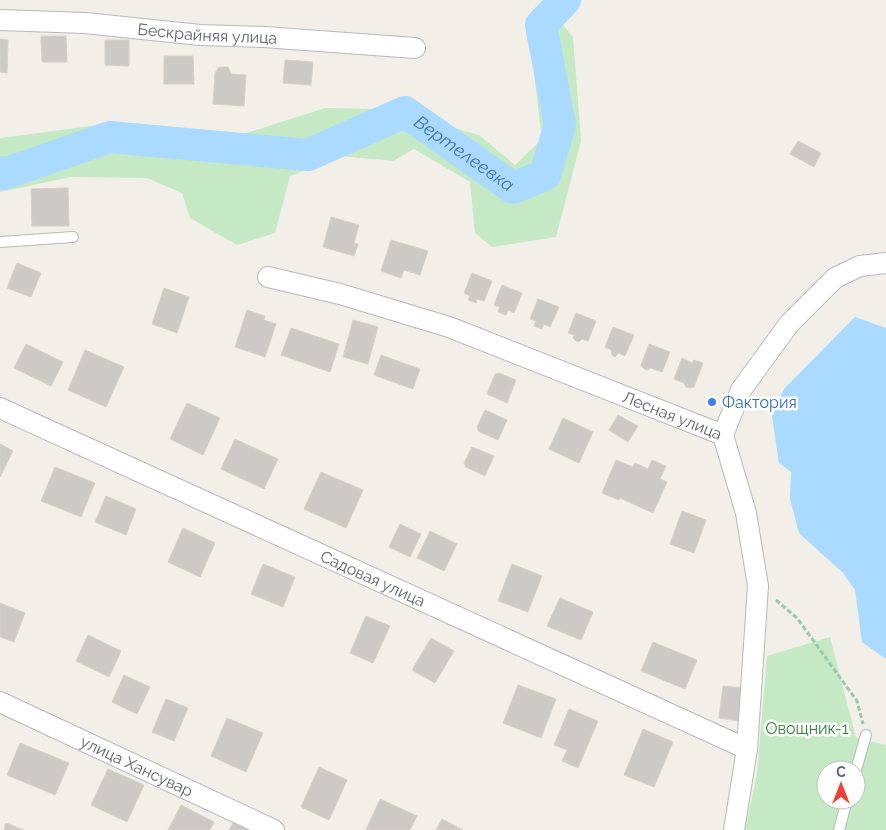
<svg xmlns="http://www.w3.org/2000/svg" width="886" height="830" viewBox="0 0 886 830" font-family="Raleway,sans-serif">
<rect width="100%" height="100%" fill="#f1efe8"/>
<path fill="#c5e8c5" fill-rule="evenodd" d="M560 21 573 37 581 141 556 237 492 247 475 233 470 182 414 149 393 161 341 156 290 176 275 233 237 245 190 218 182 193 147 178 71 177 0 192V138L99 125 209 145 325 108 382 109 479 135 515 165 542 139 534 73Z
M830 637 856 738 886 745V830H745L757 774 767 656ZM826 770H856V800H826Z"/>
<path fill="#aadaff" d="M855 317 886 328V659L862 642 855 590 843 573 799 533 790 499 791 472 779 463 772 416 784 389Z"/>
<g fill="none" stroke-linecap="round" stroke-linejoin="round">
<path stroke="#aadaff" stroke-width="32" id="s1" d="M0 172 4 174 110 137 308 155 405 112 513 188 545 175 560 125 541 25 565 0"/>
</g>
<path fill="#cccac5" stroke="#d6d1c6" d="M41 36H66L67 62H42Z
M0 39 8 40 7 73 0 72Z
M105 40H129V66L105 65Z
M164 56H193L194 84H164Z
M285 60 313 62 311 85 283 83Z
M219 67H228L231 74 246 75 244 106 213 104 215 73Z
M798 141 821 153 814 167 790 154Z
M68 188 69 226H32L31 189Z
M331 217 359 225 354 243 358 244 354 256 323 247Z
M391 240 428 251 420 275 404 270 401 278 381 271Z
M17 263 41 273 31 297 7 288Z
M472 273 492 281 484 301 477 299 476 303 468 300 470 296 464 293Z
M502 285 522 293 514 313 508 310 506 315 498 312 500 307 494 305Z
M164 288 189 297 177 333 152 324Z
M538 299 559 307 550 327 544 324 542 329 534 326 536 321 530 319Z
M247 310 265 316 264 320 276 324 265 357 235 347Z
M576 313 596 321 588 341 582 339 580 341 577 342 573 338 574 335 568 333Z
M353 320 378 327 368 364 343 357Z
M613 327 634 335 625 356 619 353 615 357 612 355 611 350 605 347Z
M291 328 339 344 330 372 281 355Z
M26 344 63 362 51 386 14 368Z
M649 344 670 352 662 372 651 368 647 370 643 368 641 365Z
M85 350 124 367 106 407 68 390Z
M381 355 420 369 413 389 374 375Z
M682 358 692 363 694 360 703 363 694 387 690 388 686 387 684 383 674 379Z
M499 373 516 380 507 403 487 394 495 374Z
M187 403 220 418 203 455 170 439Z
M485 410 507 420 498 440 478 431 477 427Z
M618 415 638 426 628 442 609 430Z
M563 418 593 432 579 463 549 449Z
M235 439 278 459 264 489 221 469Z
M0 444 13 451 0 477Z
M472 447 494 456 485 476 466 467 464 463Z
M616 460 633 467 635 463 648 469 652 460 666 466 660 479 667 482 653 513 620 498 619 500 602 493Z
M55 467 95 483 81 517 41 501Z
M321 472 363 490 346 528 304 509Z
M106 496 136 509 126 535 95 522Z
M682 511 706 520 694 553 670 544Z
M400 524 421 534 410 557 389 547Z
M183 528 215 543 200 577 168 562Z
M430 531 457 544 444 571 417 558Z
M263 564 295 577 283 607 251 594Z
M512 564 542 576 528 612 498 601Z
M560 598 593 612 581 640 547 626Z
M0 603 25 613 14 642 0 637Z
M366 616 390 626 373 663 350 653Z
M88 635 121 651 109 677 76 661Z
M431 638 454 651 435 683 412 670Z
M653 642 697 660 685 689 641 671Z
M124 675 150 687 137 714 112 702Z
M518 685 556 699 541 738 503 723Z
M723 686 743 688 739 721 719 718Z
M166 699 188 708 174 741 152 732Z
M569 709 598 721 578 768 562 761 567 750 554 745Z
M227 718 263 733 246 772 211 756Z
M643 729 673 742 654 787 624 775Z
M20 743 69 763 55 795 7 775Z
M319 767 347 780 329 820 301 807Z
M108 769 144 785 127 822 91 805Z
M380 799 417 816 410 830H366Z
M181 805 214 822 210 830H168Z
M442 819 463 830H436Z
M234 821 254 830H229Z
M6 823 24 830H4Z"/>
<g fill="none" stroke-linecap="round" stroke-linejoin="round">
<g stroke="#b5b8bc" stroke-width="12">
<path id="lane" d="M0 242 73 237
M856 770 866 735
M839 830 847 800"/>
</g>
<g stroke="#b5b8bc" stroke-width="22">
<g id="street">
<path id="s2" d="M0 20 85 23 200 35 264 37 415 48"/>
<path id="s3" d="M268 277 340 294 449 327 723 435 746 513 758 586 747 749 734 830"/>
<path id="s4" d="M0 408 747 749"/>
<path d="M723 435 741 390 789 324 835 278 860 266 886 263"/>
<path id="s5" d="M0 702 274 830"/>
</g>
</g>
<path stroke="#9cc7a9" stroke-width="3" stroke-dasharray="5 2.5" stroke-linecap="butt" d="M776 600 797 618 857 701 863 724"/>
<use href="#lane" stroke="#fff" stroke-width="10"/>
<use href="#street" stroke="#fff" stroke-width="20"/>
</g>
<circle fill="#3f7fe0" stroke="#fff" stroke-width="2" cx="712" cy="402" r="5"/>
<g text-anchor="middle" stroke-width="5" stroke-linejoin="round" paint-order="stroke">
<g font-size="16" fill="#5f6368" stroke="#fff">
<text dy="6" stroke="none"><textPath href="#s2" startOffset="208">Бескрайняя улица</textPath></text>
<text dy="6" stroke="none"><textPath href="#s3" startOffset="428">Лесная улица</textPath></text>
<text dy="6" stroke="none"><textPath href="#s4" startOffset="410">Садовая улица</textPath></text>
<text dy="6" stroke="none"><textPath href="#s5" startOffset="151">улица Хансувар</textPath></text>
</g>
<g font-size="16" fill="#366cbe" stroke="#fff" text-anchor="start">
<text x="722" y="408">Фактория</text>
</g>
<g font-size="16" fill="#348238" stroke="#fff">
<text x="807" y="734">Овощник-1</text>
</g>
<g font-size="18" font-style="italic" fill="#4174aa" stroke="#fff">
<text dy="6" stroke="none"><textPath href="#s1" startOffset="494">Вертелеевка</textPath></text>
</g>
</g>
<g transform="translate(841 785)"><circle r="24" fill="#ffffff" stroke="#bfc1c3"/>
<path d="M0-4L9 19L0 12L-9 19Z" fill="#ea4335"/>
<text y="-8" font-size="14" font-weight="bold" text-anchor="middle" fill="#5f6368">С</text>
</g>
</svg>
